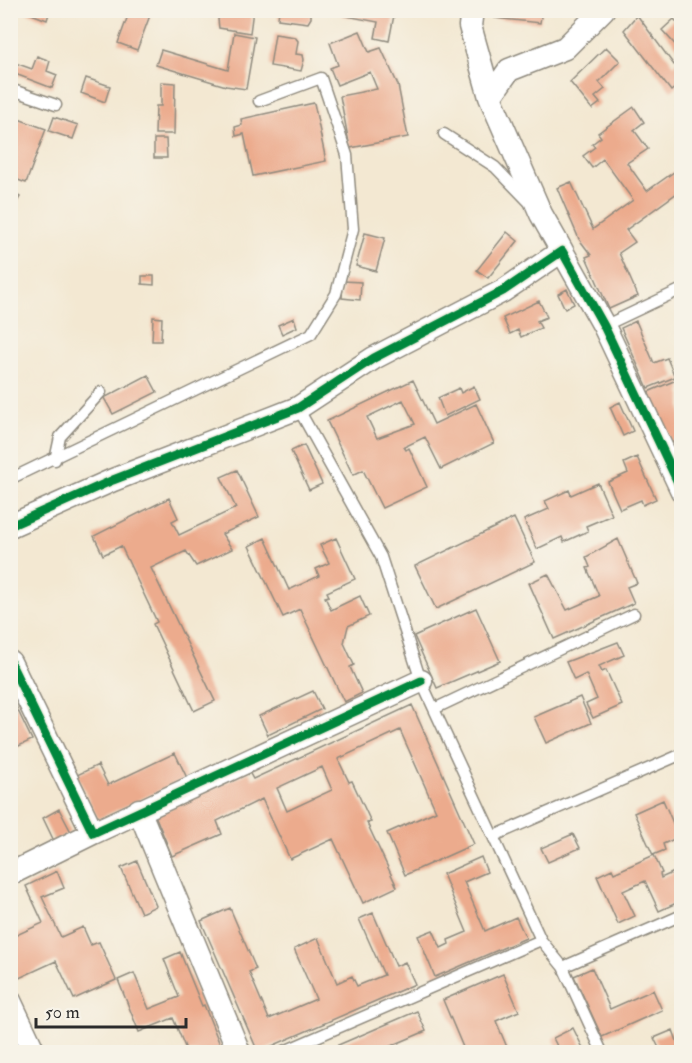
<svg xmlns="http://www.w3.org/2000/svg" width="692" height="1063" viewBox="0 0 692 1063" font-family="'IM FELL Double Pica',serif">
<rect width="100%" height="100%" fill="#f7f3e8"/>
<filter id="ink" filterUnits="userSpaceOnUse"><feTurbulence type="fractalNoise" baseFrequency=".0167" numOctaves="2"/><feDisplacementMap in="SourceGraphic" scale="12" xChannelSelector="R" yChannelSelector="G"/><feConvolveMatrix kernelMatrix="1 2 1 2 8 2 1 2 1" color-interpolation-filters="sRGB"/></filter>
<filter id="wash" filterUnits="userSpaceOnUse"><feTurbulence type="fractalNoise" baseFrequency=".008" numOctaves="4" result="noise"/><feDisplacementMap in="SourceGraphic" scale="24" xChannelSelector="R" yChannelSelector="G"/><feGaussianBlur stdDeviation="1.35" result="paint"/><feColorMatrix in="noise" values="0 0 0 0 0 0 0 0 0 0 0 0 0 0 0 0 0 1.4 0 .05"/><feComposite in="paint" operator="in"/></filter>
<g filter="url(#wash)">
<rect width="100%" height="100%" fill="#f3e8d2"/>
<g id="blocks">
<path fill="#ecab8d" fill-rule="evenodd" d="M21 10H50L47 20Z
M130 10H152L137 50 118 43Z
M228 10H253L250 33 219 28 218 19 221 15 227 16Z
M279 10H311V18L308 23 278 19Z
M341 10H395L389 41 375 38 378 22 341 15Z
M496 10H542L540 23 495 18Z
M637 15 674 65 681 59V83L671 91 624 30Z
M674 19 681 26V51L662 30Z
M360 31 369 52 381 48 398 85 408 137 350 148 340 96 377 89 370 72 337 85 330 68 338 65 330 43Z
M234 33 255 37 246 89 226 86 156 65 161 50 228 70Z
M275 34 295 37 298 41 296 54 303 55 304 60 301 71 270 66Z
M606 47 620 61 599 82 605 89 595 97 600 103 592 109 570 82Z
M37 56 50 61 47 71 57 75 52 88 10 72V61L32 69Z
M86 78 110 86 105 102 81 93Z
M161 82 175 83 174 134H155L156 106H161Z
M314 103 326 161 253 176 244 134 236 136 235 127 242 125 241 119Z
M634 107 644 122 634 130 648 149 627 163 647 191 681 167V190L626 230 635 242 619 253 638 296 609 309 586 257 591 255 579 239 557 188 571 182 593 229 633 200 603 159 592 168 583 156 595 147 592 144 601 137 598 133Z
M10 116 46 129 26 183 10 177Z
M54 117 78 125 73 139 49 131Z
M154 139H166L167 158H154Z
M10 191 20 197 10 213Z
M507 232 518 241 488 278 477 270Z
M365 233 385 238 376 271 356 266Z
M142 276H154V285L142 284Z
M343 281 361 282 360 300 342 298Z
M567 289 574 304 565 309 558 294Z
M539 301 547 317 537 321 541 328 521 337 518 330 510 334 503 318Z
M153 317 162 318 161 341H152Z
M294 318 297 327 282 334 278 325Z
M636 321 654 363 667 358 675 377 648 388 621 328Z
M148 375 157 392 113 414 104 398Z
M681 378V438L671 443 648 392Z
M413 380 434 424 476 404 494 443 441 469 425 437 404 447 406 450 409 448 427 487 382 508 363 470 353 475 327 421ZM403 400 415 424 377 438 367 417Z
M474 386 480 399 445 416 438 398 459 388 461 393Z
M620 402 633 431 623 436 610 407Z
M304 445 322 484 309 490 291 451Z
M637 457 656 499 643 505 641 500 620 509 608 482 628 473 624 463Z
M237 470 259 517 222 534 232 549 196 566 186 551 151 568 215 701 194 711 153 624 157 622 121 546 103 555 94 536 169 498 178 518 172 521 179 535 236 508 221 477Z
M598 483 612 515 586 526 588 531 564 542 562 537 537 549 524 520 549 509 545 501 569 490 571 495Z
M514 518 535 562 436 609 415 566Z
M265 538 289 590 319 576 316 569 329 563 320 545 336 538 355 579 327 592 329 596 325 597 331 610 360 596 369 616 348 626 344 643 354 665 350 667 362 693 344 702 300 609 283 617 249 546Z
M618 539 637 583 627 587 634 603 554 639 529 583 548 574 567 610 599 596 587 568 590 567 586 557Z
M476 608 500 661 437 688 414 636Z
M618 642 624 655 599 666 602 672 606 670 622 705 593 718 586 704 597 699 586 674 574 680 566 662Z
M313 691 322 709 268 735 259 716Z
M10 694 32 740 12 749 10 746Z
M580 697 591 723 546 743 534 717Z
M412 705 474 844 405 875 387 833 436 811 400 730 338 759 349 782 352 781 371 822 367 823 397 887 363 903 333 839 290 859 262 799 217 821 222 834 172 856 155 815 249 772 253 779ZM322 767 332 790 287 811 277 788Z
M175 753 187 778 98 819 77 775 98 765 108 785Z
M663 800 679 837 663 844 665 850 653 855 634 813Z
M59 809 71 832 54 841 43 818Z
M573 834 580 848 548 862 541 848Z
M654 855 662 873 660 874 661 878 681 869V901L659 911 645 881 623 891 635 916 618 924 597 876 612 869 614 873Z
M481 857 487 872 464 882 485 931 516 917 526 938 435 977 418 936 433 930 441 948 449 944 448 940 467 932 443 874Z
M137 861 156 906 141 913 121 868Z
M57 871 64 888 42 897 61 937 83 927 91 945 99 942 116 980 74 999 56 961 17 979 10 965V938L43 923 26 886Z
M230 908 256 969 249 972 269 1019 316 999 294 949 318 938 337 983 352 976 357 986 384 975 359 919 373 913 396 966 405 962 415 984 258 1052 201 921Z
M180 952 202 1006 204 1005 223 1052H187L173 1018 139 1032 118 980 134 973 149 1009 179 997 164 959Z
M592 968 610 1009 653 990 662 1010 602 1037 574 976Z
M503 974 519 1011 496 1021 509 1052H465L443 1000Z
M417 1011 426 1031 377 1052H322Z
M573 1028 585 1052H560L553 1038Z
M673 1030 681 1052H661L654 1038Z"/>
</g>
</g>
<g filter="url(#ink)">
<use href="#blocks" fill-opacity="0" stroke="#8f8a7e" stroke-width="1.5"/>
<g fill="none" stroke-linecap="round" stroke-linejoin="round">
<g stroke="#8f8a7e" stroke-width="13">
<path id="service" d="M10 89 56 105
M444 134 495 167 528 201
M604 326 682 289
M298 408 381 557 421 681 541 940 563 967 602 1052
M55 460 60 437 101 392
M10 479 311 334 336 294 353 229 347 155 321 78 259 101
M434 709 634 614
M494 836 682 754
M563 967 682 915
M282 1052 541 940"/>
</g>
<g stroke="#8f8a7e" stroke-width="25">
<path id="minor" d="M472 10 470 26 490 97
M562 251 541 214 490 97 509 70 565 48 603 10
M10 526 113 480 298 408 374 358 503 291 562 251 604 326 682 491
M10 662 93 833 421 681
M139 810 239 1052
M10 874 93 833
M10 1001 34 1052"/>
</g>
<use href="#service" stroke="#fff" stroke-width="10"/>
<use href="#minor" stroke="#fff" stroke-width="22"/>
<g stroke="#f7f3e8" stroke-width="13">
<path id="cycleway" d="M10 526 113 480 298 408 374 358 503 291 562 251 604 326 682 491
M10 662 93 833 421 681"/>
</g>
<use href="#cycleway" stroke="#00873e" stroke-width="9"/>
</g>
</g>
<rect width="692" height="1063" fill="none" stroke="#f7f3e8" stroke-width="36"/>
<path d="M36 1018v9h150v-9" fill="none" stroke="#2b2b2b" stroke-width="3"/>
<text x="45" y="1018" font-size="18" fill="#2b2b2b" stroke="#f7f3e8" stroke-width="4.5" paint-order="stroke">50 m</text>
</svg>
